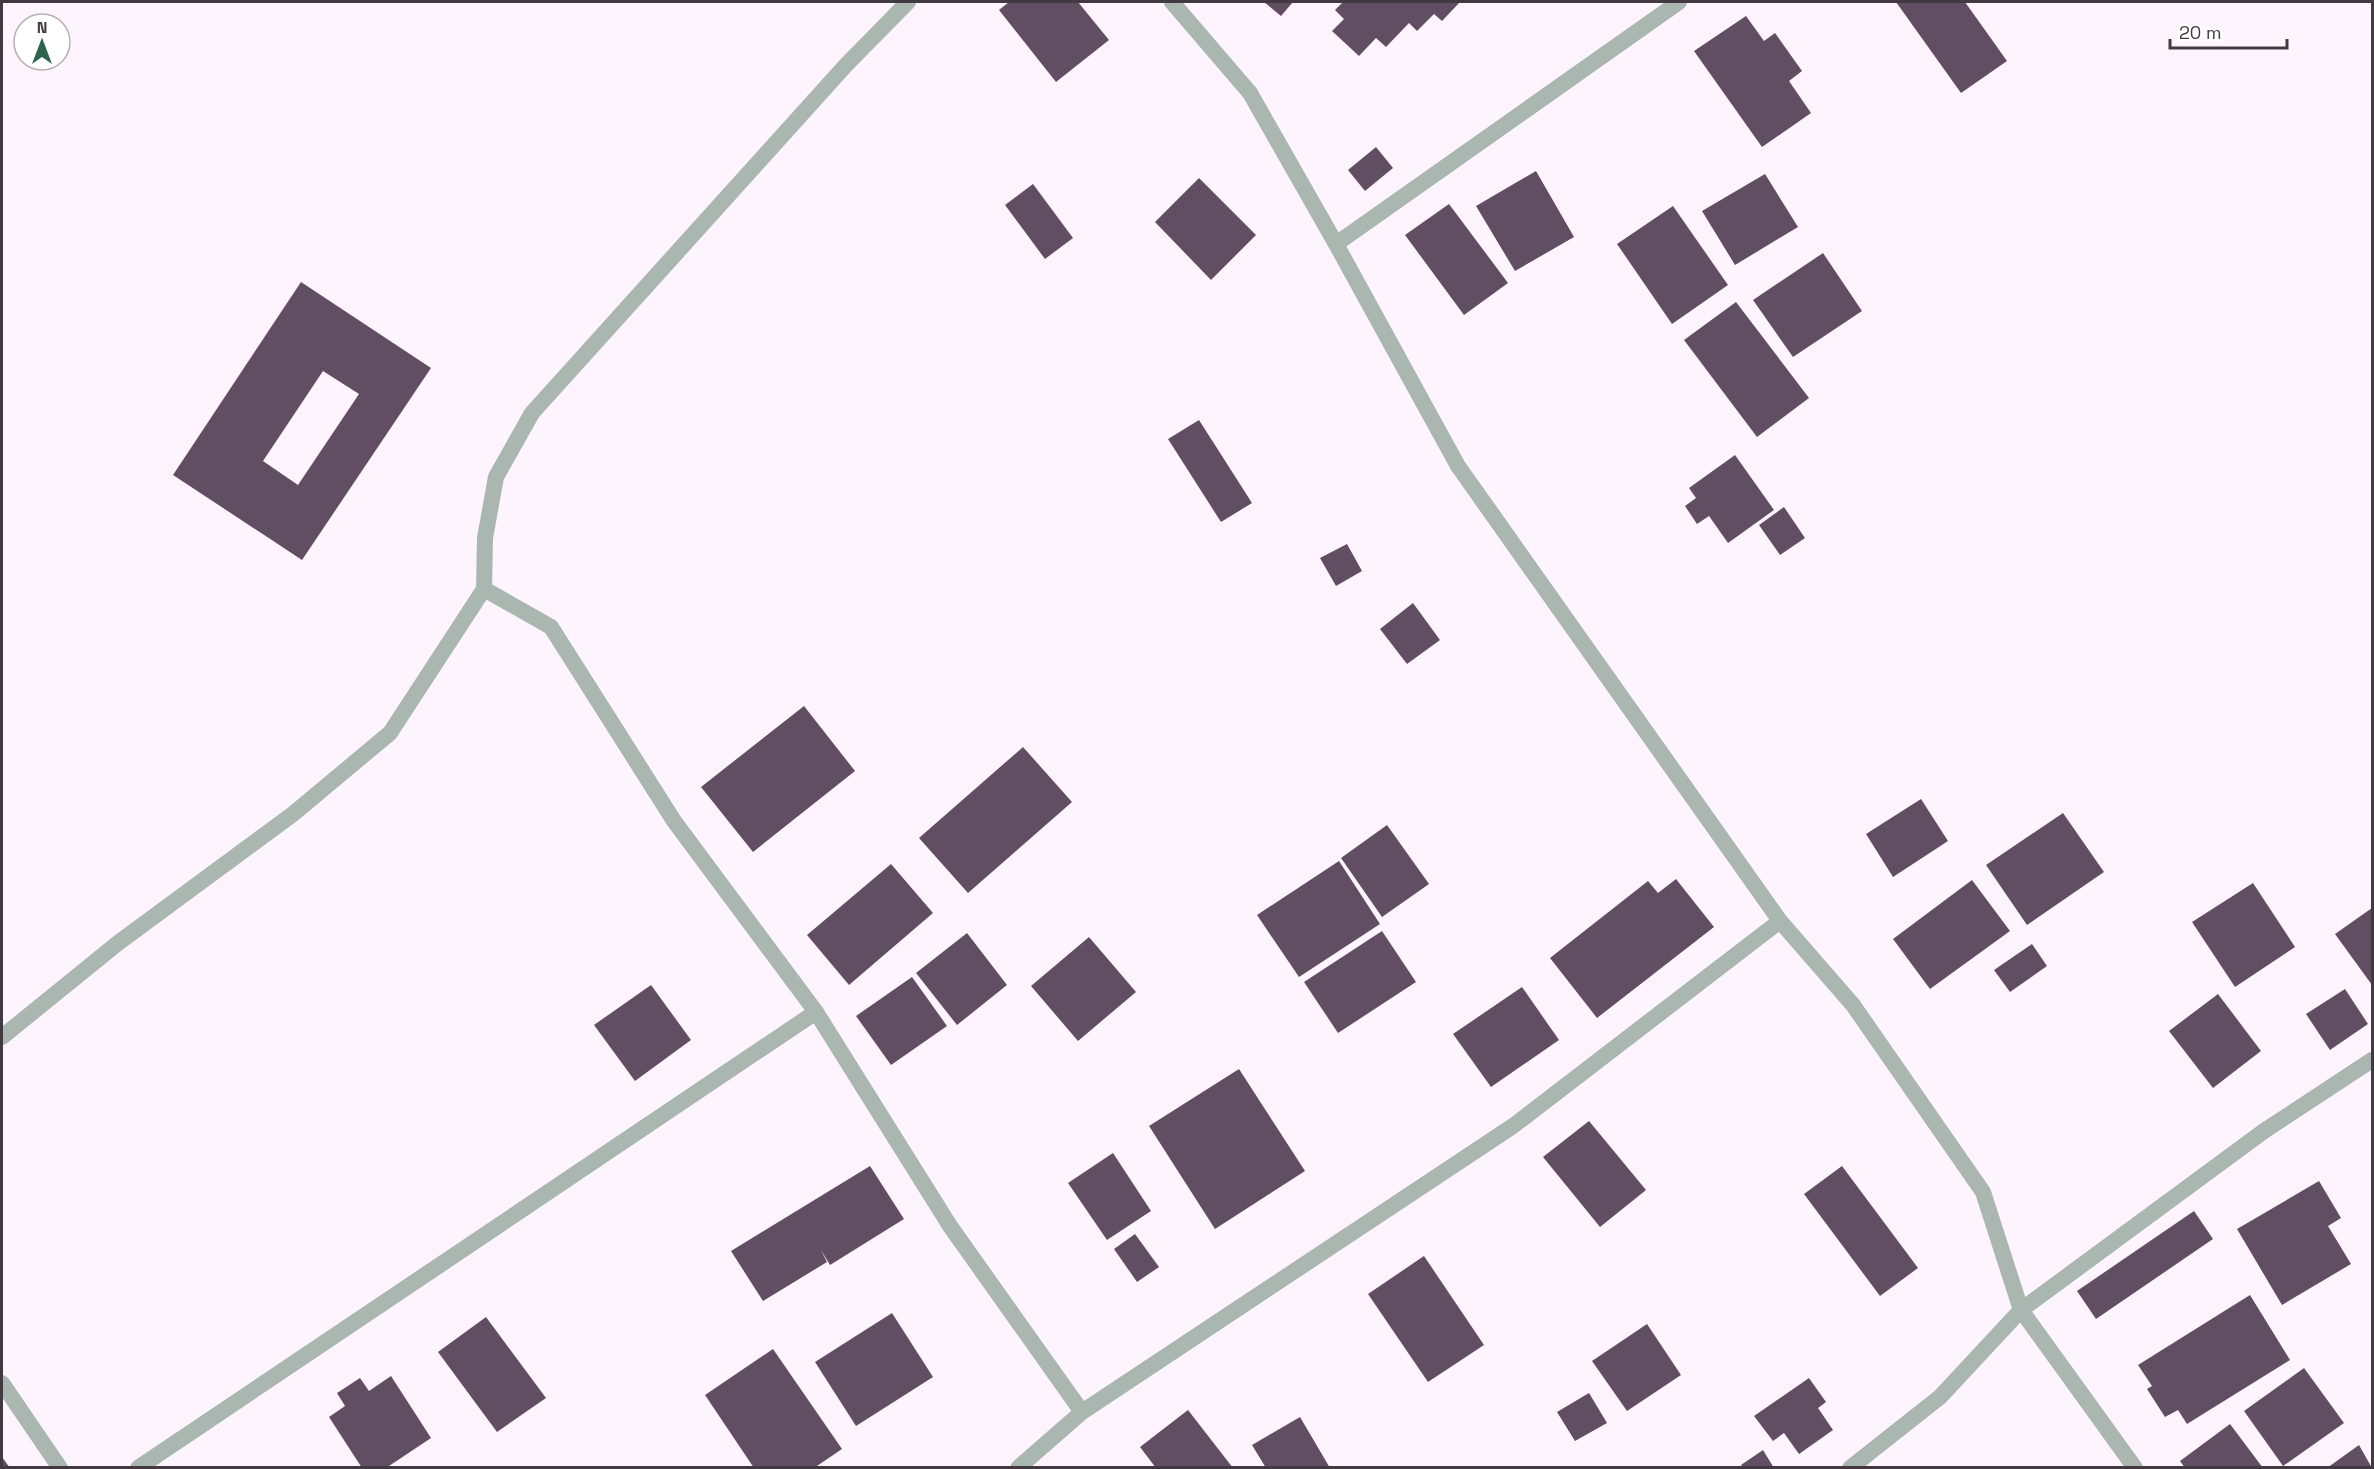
<svg xmlns="http://www.w3.org/2000/svg" width="2374" height="1469" viewBox="0 0 2374 1469" font-family="'Space Grotesk',sans-serif">
<rect width="100%" height="100%" fill="#fef4fe"/>
<path fill="#614e62" fill-rule="evenodd" d="M1009 2H1078L1109 40 1056 82 999 10Z
M1264 2H1293L1281 16Z
M1343 2H1460L1442 21 1434 14 1417 31 1409 23 1386 47 1376 38 1359 56 1332 31 1344 19 1335 10Z
M1896 2H1965L2007 61 1961 93Z
M1746 16 1764 41 1775 33 1802 71 1789 81 1811 113 1762 147 1694 51Z
M1376 147 1393 168 1365 191 1348 170Z
M1536 171 1574 237 1515 271 1476 206Z
M1765 174 1798 227 1735 265 1702 211Z
M1199 178 1256 235 1211 280 1155 222Z
M1033 184 1073 238 1045 259 1005 205Z
M1449 204 1508 283 1464 315 1405 235Z
M1673 206 1728 285 1672 324 1617 244Z
M1823 253 1862 311 1793 357 1753 300Z
M301 282 431 368 302 560 173 475ZM323 371 359 394 298 485 263 461Z
M1736 302 1809 398 1757 437 1684 340Z
M1199 420 1252 503 1221 522 1168 439Z
M1735 455 1774 510 1728 543 1709 516 1697 524 1685 506 1696 498 1689 488Z
M1784 507 1805 538 1780 555 1759 525Z
M1347 544 1362 571 1336 586 1320 558Z
M1413 603 1440 640 1407 664 1380 629Z
M804 706 855 771 753 852 701 787Z
M1023 747 1072 802 968 893 919 838Z
M1921 799 1948 841 1893 877 1866 834Z
M2063 813 2104 872 2027 925 1986 865Z
M1387 825 1429 884 1382 917 1341 858Z
M1339 861 1380 924 1299 977 1257 915Z
M891 864 933 913 849 985 807 935Z
M1676 879 1714 927 1597 1018 1550 958 1648 881 1658 893Z
M1972 880 2010 931 1930 989 1893 939Z
M2253 883 2295 947 2235 987 2192 922Z
M2372 908V985L2335 934Z
M1382 931 1416 982 1338 1033 1304 982Z
M967 933 1007 985 957 1025 916 973Z
M1089 937 1136 992 1078 1041 1031 986Z
M2032 944 2047 966 2010 992 1994 970Z
M912 977 947 1026 891 1065 856 1016Z
M651 985 691 1040 635 1081 594 1025Z
M1522 987 1559 1040 1491 1087 1453 1034Z
M2345 989 2368 1024 2330 1050 2306 1014Z
M2218 994 2261 1051 2213 1088 2169 1031Z
M1239 1069 1305 1171 1215 1229 1149 1126Z
M1589 1121 1646 1190 1600 1227 1543 1157Z
M1113 1153 1151 1211 1107 1240 1068 1183Z
M870 1166 904 1219 830 1265 821 1250 827 1262 763 1301 731 1251Z
M1842 1166 1918 1268 1880 1296 1804 1194Z
M2319 1181 2341 1218 2328 1226 2351 1264 2282 1305 2237 1229Z
M2194 1211 2213 1239 2096 1319 2077 1291Z
M1135 1234 1159 1267 1137 1282 1114 1249Z
M1424 1256 1484 1345 1428 1382 1368 1294Z
M2250 1295 2290 1360 2187 1424 2178 1410 2165 1417 2147 1389 2152 1386 2138 1365Z
M892 1313 933 1377 856 1426 815 1362Z
M486 1317 546 1398 497 1432 438 1352Z
M1647 1324 1681 1375 1627 1411 1592 1361Z
M773 1349 842 1449 814 1468H754L705 1395Z
M2304 1368 2344 1423 2283 1466 2244 1411Z
M391 1376 431 1438 386 1468H362L329 1417 345 1406 337 1393 360 1378 369 1391Z
M1809 1378 1826 1402 1818 1408 1833 1430 1799 1454 1784 1433 1773 1441 1754 1416Z
M1589 1393 1607 1423 1575 1441 1557 1412Z
M1188 1410 1233 1468H1156L1140 1447Z
M1300 1417 1330 1468H1266L1252 1445Z
M2230 1424 2263 1468H2185L2180 1461Z
M2359 1445 2372 1468H2327Z
M1763 1450 1774 1468H1743L1741 1465Z
M2 1457 10 1468H2Z"/>
<g fill="none" stroke-linecap="round" stroke-linejoin="round">
<path stroke="#a9b7b0" stroke-width="16" d="M1172 2 1250 93 1336 244 1458 466 1780 921 1853 1005 1983 1192 2021 1310 2135 1468
M1336 244 1679 2
M484 589 551 627 674 821 816 1012 950 1226 1082 1412 1018 1468
M2 1037 118 943 293 814 390 733 484 589 485 538 496 477 532 413 846 65 908 2
M2 1383 60 1468
M1082 1412 1513 1126 1780 921
M138 1468 816 1012
M1850 1468 1940 1397 2021 1310 2264 1131 2372 1060"/>
</g>
<rect width="2374" height="1469" fill="none" stroke="#423943" stroke-width="6"/>
<g transform="translate(42 42)"><circle r="28" fill="#ffffff" stroke="#b3b0b4" stroke-width="1.5"/>
<path d="M0-4.5L10 22L0 15L-10 22Z" fill="#2c654d"/>
<text y="-9" font-size="16" font-weight="bold" text-anchor="middle" fill="#423943">N</text>
</g>
<path d="M2170 39v9h117v-9" fill="none" stroke="#423943" stroke-width="3"/>
<text x="2179" y="39" font-size="18" fill="#423943" stroke="#ffffff" stroke-width="4.5" paint-order="stroke">20 m</text>
</svg>
